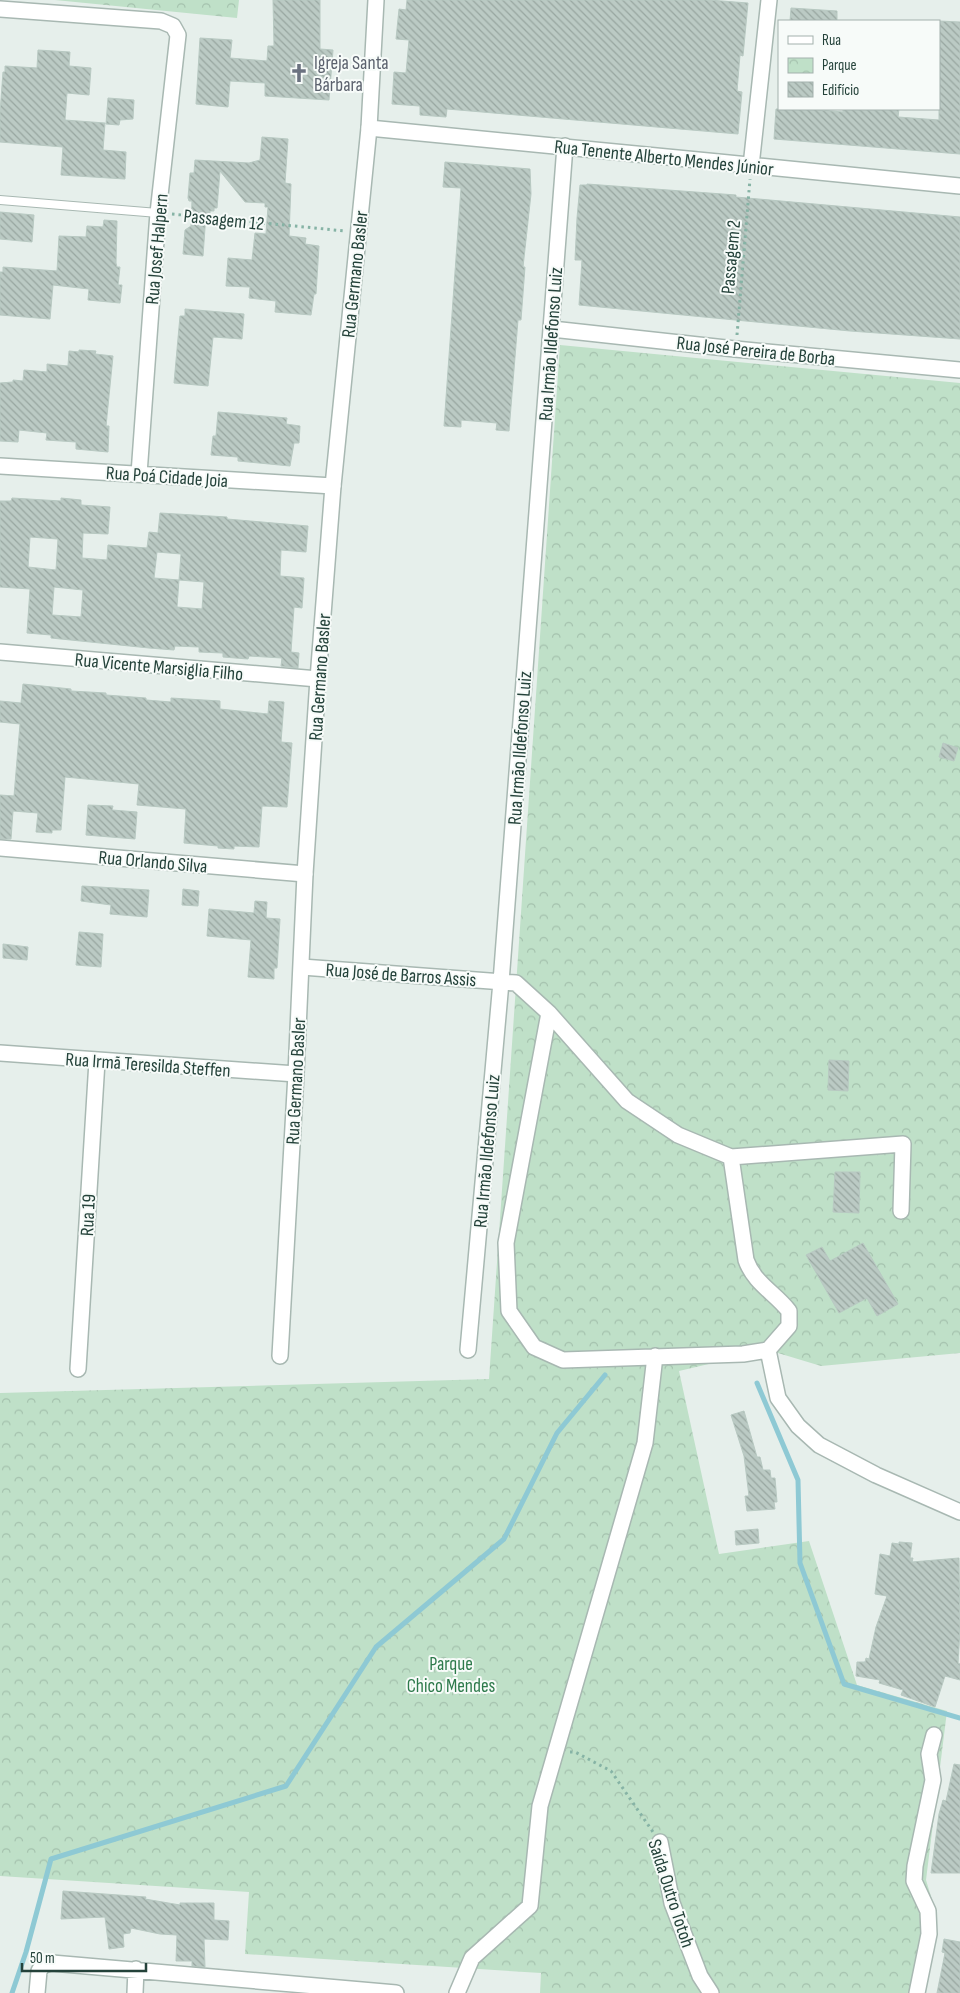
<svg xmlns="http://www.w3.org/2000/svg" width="960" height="1993" viewBox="0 0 960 1993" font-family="'Sofia Sans Condensed',sans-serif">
<defs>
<pattern id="park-crowns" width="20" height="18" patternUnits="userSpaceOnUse" patternTransform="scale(1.25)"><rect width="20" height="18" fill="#bfe0c8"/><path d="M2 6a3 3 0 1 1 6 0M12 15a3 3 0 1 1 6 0" fill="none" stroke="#a4c1ad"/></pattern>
<pattern id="building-back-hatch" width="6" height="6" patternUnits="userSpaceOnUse" patternTransform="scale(1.25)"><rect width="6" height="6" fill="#bbcac4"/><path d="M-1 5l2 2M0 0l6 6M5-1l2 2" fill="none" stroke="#98a6a0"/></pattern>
</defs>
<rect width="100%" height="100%" fill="#e6efeb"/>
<path fill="url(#park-crowns)" d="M55 0H239L237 18Z
M560 345 960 383V1353L821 1366 768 1350 679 1371 719 1554 809 1541 857 1685 947 1711 926 1880 936 1913 923 1993H540L541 1973 245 1954 249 1892 0 1876V1393L489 1379Z"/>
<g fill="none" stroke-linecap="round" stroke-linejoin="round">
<path stroke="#8ec9d4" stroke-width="5" d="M757 1383 798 1480 800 1563 844 1684 960 1718
M12 1993 26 1952 51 1859 286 1786 376 1647 504 1539 557 1433 605 1375"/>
</g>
<path fill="url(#building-back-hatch)" stroke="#b8c9c2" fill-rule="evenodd" d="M273 0H320V49L333 50 329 100 265 96V83L230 81 228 107 196 104 200 38 232 40 230 58 267 61 268 46H274Z
M407 0H709L748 3 743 56 740 55 737 91 742 92 738 134 447 109 446 117 420 115V106L392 104 394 72 406 73 409 40 396 39 399 9 406 10Z
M791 8 837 11V21H790Z
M939 21 960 22V154L774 139 776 109H810L843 112V109L880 110V109H899L898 117 939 120Z
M38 50 70 52 69 66 91 68 89 95 67 93 65 120 105 123 103 150 126 152 125 179 61 175 63 147 0 142V113L3 72H5V66L37 68Z
M108 98 134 100 133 119 120 120 119 125 106 124Z
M262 137 288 139 285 183 291 184 289 236 306 238 305 244 319 246 316 294H314L311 315 275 312 276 301 249 298 250 287 226 286 228 258 252 260 255 233 266 234 268 207H265V203L245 202 220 171 217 208H214V211H210V215L206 214 203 256 183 254 185 230 191 226 192 201H189L188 198 190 173H194L195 160 249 163 260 160Z
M445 162 530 169 531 194 523 267H525L521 320H518L509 431 496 430 497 423 461 420V427L444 426 461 188 443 187Z
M587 184 736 195V197L960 217V339L850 331 579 305 582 260H575L577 218 580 185H587Z
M0 212 34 215 32 242 0 239Z
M104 220 117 221 116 263 117 267H120L118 285H122L120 303 88 300 89 289 53 285 50 319 0 315V272H3V267L57 271 59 236 86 237 87 226 103 227Z
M185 309 244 314 242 339 213 337 208 386 174 383 180 316H185Z
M79 350 96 351 95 354 113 356 106 426H109L108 452 76 449V442L46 440 47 433 19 430 18 442 0 441V383L13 382V380L23 381 24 370 47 372V364L68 366 69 351 79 352Z
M218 412 287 418 286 424 300 426 299 443H294L290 466 238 461V457L211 455 213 436H216Z
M12 498 61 501V498L81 500V505L110 507 108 534 83 533 82 558 107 560 108 545 147 548 149 532 158 533 160 513 227 517V519L308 526 306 552 281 550 280 576 304 578 302 608 294 607 291 652 299 653 298 668 281 666 282 658 249 656 248 659 223 657V653L199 652V647L175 646 174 650 149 648 51 638V635L27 633 30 589 0 587V501H11ZM30 537 58 539 56 570 28 567ZM157 552 181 554 179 580 154 578ZM179 580 204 582 202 609 177 607ZM54 587 83 590 81 617 52 615Z
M23 684 71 689V691L106 693V695L146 698V700L171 702V698L220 701V709L268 714 269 701 284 702 281 742 292 743 287 807 262 806 259 847 234 846V849L218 848V846L184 843 186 809 137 805 139 784 65 777 61 830H52V833L36 832 38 813 13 811 11 839H0V795L14 796 20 724 0 722V701L21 703Z
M943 743 958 748 954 761 939 757Z
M88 805 113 806 112 810 137 812 135 839 86 835Z
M82 886 149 890 147 917 110 914 111 905 81 901Z
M183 889 199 891 198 906 182 905Z
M255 901 267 902 266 918 280 919 277 968H274V979L248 977 251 940 207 936 209 909 254 913Z
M79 932 103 934 101 967 76 965Z
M3 944 28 947 27 960 3 958Z
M829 1060 849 1061 848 1091 828 1090Z
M835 1172H860L859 1213 833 1212Z
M863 1243 898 1304 877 1316 867 1298 839 1313 806 1255 822 1247 830 1261Z
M744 1411 757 1457H760L763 1470H770L771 1478H775L777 1502H774L775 1509 747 1511 745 1496H749L744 1456 731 1415Z
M758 1529 759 1543 736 1545 735 1531Z
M899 1542 912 1543 910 1558H913L912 1562 959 1558 960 1631 958 1663 960 1664V1680L945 1676 935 1707 901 1695 903 1690 879 1683 880 1680 856 1676 857 1662H865L866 1658 869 1659 876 1627 887 1596 875 1594 880 1554 890 1556 892 1543 899 1544Z
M954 1764 960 1765V1873H931L939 1814 943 1800 946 1801Z
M63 1891 146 1897 145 1899 180 1905V1903H214V1920L229 1921 228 1940 204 1939 205 1967 192 1966V1961H176L177 1935 160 1934 131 1928 130 1933 123 1934 124 1947 109 1949 105 1917 61 1919Z
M944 1939 960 1942V1993H937L945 1953 942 1952Z"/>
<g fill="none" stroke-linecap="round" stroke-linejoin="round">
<g stroke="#a8b8b2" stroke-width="10">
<path id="service" d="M0 200 158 213"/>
</g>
<g stroke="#a8b8b2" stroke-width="18">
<path id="minor" d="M0 9 161 21 173 26 178 35 158 213 139 474
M369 128C566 146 763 167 960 186
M751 166 769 0
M552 329 735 349 960 370
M0 466 333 486
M0 652 318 679
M0 848 305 874
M302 967 516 983 549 1013 627 1101 678 1135 731 1157 903 1144 901 1211
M549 1013 506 1243 509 1311 534 1347 563 1360 743 1354 768 1350 789 1326V1311C775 1293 754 1283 746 1260L731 1157
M468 1350 501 982 565 146
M768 1350 778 1398 798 1426 819 1445 876 1475 960 1512
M280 1356 296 1074
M78 1369 97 1061
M660 1842 672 1903 700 1976 711 1993
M37 1993 39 1971 43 1965 52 1963 396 1993
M135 1993 136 1969
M457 1993 472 1958 530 1906 540 1806 645 1443 655 1356
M917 1993 929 1934 928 1911 914 1881 915 1866 933 1780 929 1754 934 1735"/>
</g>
<g stroke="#a8b8b2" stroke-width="18">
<path id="tertiary" d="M0 1053 296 1074 305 874 318 679 333 486 369 128 376 0"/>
</g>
<path stroke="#86b3a5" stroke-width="3" stroke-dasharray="2.5 4" stroke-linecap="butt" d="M172 214 345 231
M737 335 750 179
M570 1752H575L611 1771 653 1832"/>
<use href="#service" stroke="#fff" stroke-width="8"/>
<use href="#minor" stroke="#fff" stroke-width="15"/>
<use href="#tertiary" stroke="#fff" stroke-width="15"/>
</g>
<defs>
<g id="church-bare" transform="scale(1.5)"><path d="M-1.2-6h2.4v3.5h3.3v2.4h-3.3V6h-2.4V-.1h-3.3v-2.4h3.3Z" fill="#6b7280" stroke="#f7fbf9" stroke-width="2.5" paint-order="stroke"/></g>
</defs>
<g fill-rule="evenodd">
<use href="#church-bare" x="299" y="73"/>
</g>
<g text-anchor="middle" stroke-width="4" stroke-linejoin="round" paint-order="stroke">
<g font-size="19" fill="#5b616d" stroke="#f7fbf9" text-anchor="start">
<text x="314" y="69">Igreja Santa<tspan x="314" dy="22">Bárbara</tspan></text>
</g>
<g font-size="19" fill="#24423a" stroke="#f7fbf9">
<text transform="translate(664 157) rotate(6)" y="7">Rua Tenente Alberto Mendes Júnior</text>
<text transform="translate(224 219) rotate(6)" y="7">Passagem 12</text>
<text transform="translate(156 249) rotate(-85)" y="7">Rua Josef Halpern</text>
<text transform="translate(730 257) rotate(-85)" y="7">Passagem 2</text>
<text transform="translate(354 274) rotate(-84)" y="7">Rua Germano Basler</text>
<text transform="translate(550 344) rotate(-86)" y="7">Rua Irmão Ildefonso Luiz</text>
<text transform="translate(756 350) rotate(6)" y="7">Rua José Pereira de Borba</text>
<text transform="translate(167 476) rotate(4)" y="7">Rua Poá Cidade Joia</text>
<text transform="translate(159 666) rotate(5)" y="7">Rua Vicente Marsiglia Filho</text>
<text transform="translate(319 677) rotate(-86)" y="7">Rua Germano Basler</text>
<text transform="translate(519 748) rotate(-86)" y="7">Rua Irmão Ildefonso Luiz</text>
<text transform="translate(153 861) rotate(5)" y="7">Rua Orlando Silva</text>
<text transform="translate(401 974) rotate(4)" y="7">Rua José de Barros Assis</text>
<text transform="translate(148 1064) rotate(4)" y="7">Rua Irmã Teresilda Steffen</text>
<text transform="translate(295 1081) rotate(-87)" y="7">Rua Germano Basler</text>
<text transform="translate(486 1151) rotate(-85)" y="7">Rua Irmão Ildefonso Luiz</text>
<text transform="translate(87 1215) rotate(-87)" y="7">Rua 19</text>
<text transform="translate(672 1893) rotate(72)" y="7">Saída Outro Totoh</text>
</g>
<g font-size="19" fill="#2d7a4b" stroke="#f7fbf9">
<text x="451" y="1670">Parque<tspan x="451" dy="22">Chico Mendes</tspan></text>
</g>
</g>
<rect x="778" y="20" width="162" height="90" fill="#f7fbf9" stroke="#a3b1ad"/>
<rect x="788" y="36" width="25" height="8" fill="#ffffff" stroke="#a3b1ad"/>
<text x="822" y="45" font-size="15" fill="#24423a">Rua</text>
<rect x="788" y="58" width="25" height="15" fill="url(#park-crowns)" stroke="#a3b1ad"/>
<text x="822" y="70" font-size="15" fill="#24423a">Parque</text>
<rect x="788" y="82" width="25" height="15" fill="url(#building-back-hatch)" stroke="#a3b1ad"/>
<text x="822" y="95" font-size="15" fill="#24423a">Edifício</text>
<path d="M22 1963v8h124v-8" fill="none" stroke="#24423a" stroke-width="2.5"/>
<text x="30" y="1963" font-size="15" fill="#24423a" stroke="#f7fbf9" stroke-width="4" paint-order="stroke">50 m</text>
</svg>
